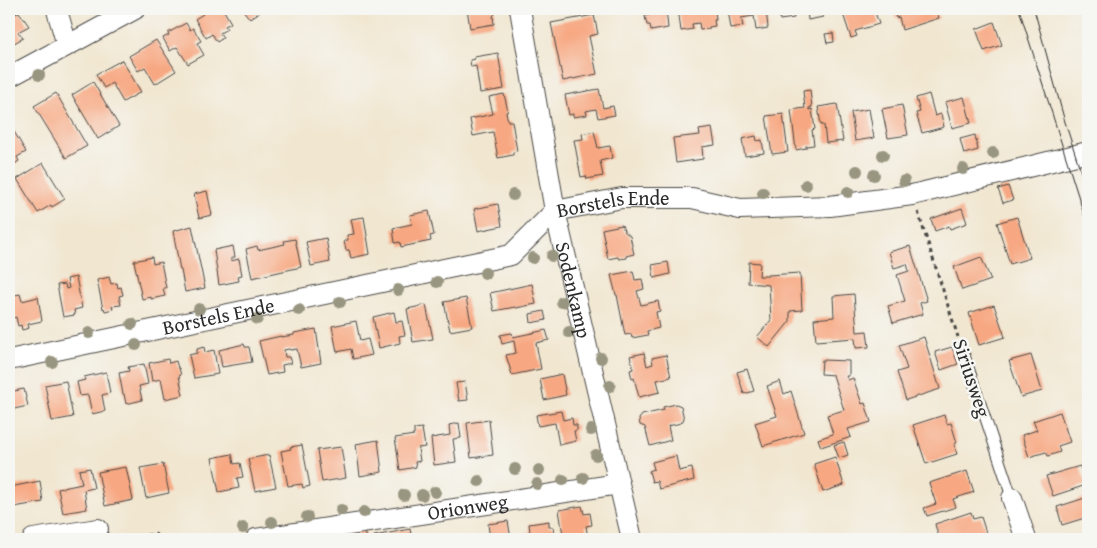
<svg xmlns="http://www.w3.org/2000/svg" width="1097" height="548" viewBox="0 0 1097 548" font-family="'Gentium Book Plus',serif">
<rect width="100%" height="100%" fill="#f6f6f2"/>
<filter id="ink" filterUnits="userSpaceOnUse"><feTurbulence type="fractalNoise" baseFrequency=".02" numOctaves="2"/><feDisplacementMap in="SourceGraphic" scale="10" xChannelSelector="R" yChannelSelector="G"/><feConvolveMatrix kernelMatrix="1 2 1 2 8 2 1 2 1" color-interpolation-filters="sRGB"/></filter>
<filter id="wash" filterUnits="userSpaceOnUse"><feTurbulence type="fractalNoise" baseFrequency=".0096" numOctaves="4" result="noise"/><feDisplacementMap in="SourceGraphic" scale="20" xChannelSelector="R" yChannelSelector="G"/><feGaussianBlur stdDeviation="1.12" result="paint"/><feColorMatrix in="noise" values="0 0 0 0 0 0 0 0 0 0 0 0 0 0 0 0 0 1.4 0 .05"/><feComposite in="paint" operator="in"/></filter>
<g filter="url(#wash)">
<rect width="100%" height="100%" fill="#f1e7d1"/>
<g id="blocks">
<path fill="#f7a882" d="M203 9H223L231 23 225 26 227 29 220 33 223 38 217 42 212 34 206 38 195 19 203 14 200 10Z
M242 9H260L261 11 250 19Z
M467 9H493L495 10V14L493 16 494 24 470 28Z
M654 9H666L668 28 651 31 650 25H647L645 16 649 15 648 10Z
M678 9H715L716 20H714L715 26 709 27V29L700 30 699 23 692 24 693 29 681 31Z
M727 9H766L768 28 756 30 754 16 741 18 743 26 730 28Z
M776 9H795V11L793 12 794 18 780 20 779 14H777Z
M804 9H822L823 17 808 20 807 10 804 11Z
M860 9H874L879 24 855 31 857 36 851 38 843 14Z
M893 9H936L939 18 902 30 899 17 896 18Z
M19 12 29 26 18 32 23 38 9 46V18Z
M594 15 598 34 589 36 597 74 563 81 551 23Z
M994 22 1002 45 984 51 976 29Z
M186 23 190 30 193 28 201 41 197 43 204 55 188 64 177 47 170 51 163 38 169 35 168 33Z
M833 33 834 42 827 43 825 34Z
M156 40 176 71 155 84 145 67 138 71 129 56Z
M498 53 504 89 480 93 476 66 471 67 470 60 475 59 474 57Z
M122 60 141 92 123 102 112 83 104 88 96 74Z
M93 82 119 126 98 139 72 95Z
M599 89 603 108 613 106 615 115 598 118 596 109 586 111 587 115 573 117V114L569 115 565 95Z
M810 90 812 107 809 108V110L812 109 815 129 812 130 814 145 806 146V148L796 150 791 110 805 108 803 91Z
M56 93 87 146 66 158 34 106Z
M504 94 508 111 506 112 508 121H512L517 151 513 152V155L498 158 493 132 473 136 470 119 493 114 489 97Z
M929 94 935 116 941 114 944 127 922 133 916 113 920 112 916 98Z
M964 97 971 123 952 128 945 102Z
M837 104 843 141 826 143 824 125H821L818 107Z
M902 105 908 135 888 138 882 109Z
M869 109 874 138 855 141 851 112Z
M783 114 788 152 772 154 766 116Z
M9 123 26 152 17 157 19 161 9 168Z
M712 128 715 145 702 147 703 159 676 163 673 138 700 135 699 130Z
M594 131 598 148 610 146 612 158 600 161 603 176 587 179 586 176 581 177 574 140 583 139 582 134Z
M975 135 978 150 964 154 960 139Z
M756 136 757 141 762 140 764 153 745 156 742 139Z
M43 163 65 199 52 207 51 205 38 213 17 179Z
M1008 186 1013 200 1003 203 998 189Z
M207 191 212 215 199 218 194 194Z
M498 204 502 226 478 231 474 209Z
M962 208 967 223 950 229 949 226 935 231 931 219Z
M429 211 434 235 430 236 431 241 401 247 400 242 395 243 393 228 412 224 410 215Z
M364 217 370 254 351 258 349 250H346L344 241 348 240 347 235 354 234 351 219Z
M1017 217 1030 258 1010 264 997 223Z
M622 225 624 231 630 236 634 254 626 256 627 258 619 259 618 257 608 259 602 229Z
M192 226 205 288 185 292 181 270H180L173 231Z
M326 238 330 262 311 266 306 242Z
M295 239 301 267 252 278 246 249 257 246 258 250 285 244 284 241Z
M233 246 235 257 231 258V261L239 259 242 275 238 276 239 281 219 285 214 250Z
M910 246 927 301 920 303 923 314 893 323 888 306 905 301 897 275 909 271 907 264 894 268 889 252Z
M152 257 153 264 161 262 166 288H163L165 296 151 299V297L142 299 134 261Z
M981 257 991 280 962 290 954 267Z
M668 262 670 274 654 278 652 265Z
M749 262 760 263 759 276H768V275L800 273 802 310 790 311V321L769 347 757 337 771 320 769 285 748 283Z
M633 271 635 280 642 279 644 289 637 291 641 305 658 301 660 311 656 312 659 328 647 331 648 335 632 338 631 334 625 335 617 295H616L611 275Z
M76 277 82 308 74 310 75 315 63 317 57 285 65 284 66 289 69 288 67 279Z
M109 277 111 284 117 283 118 288 121 287 123 295 119 296 121 305 112 306 113 309 105 311 104 308 103 309 97 280Z
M532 284 536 304 516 308 515 307 494 311 490 293Z
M20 294 22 301 38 297 42 321 28 324 29 328 22 330 21 325 18 326 16 317 10 319 9 310V304H10L9 296Z
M854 294 857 332 867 331 869 347 856 348 855 338 816 341 814 319 834 317 833 296Z
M466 298 472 327 450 331 444 302Z
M426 305 433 339 413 342 407 309Z
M994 305 1005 337 979 345 969 313Z
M544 311 546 320 531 323 530 314Z
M394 312 396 322 402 321 405 335 399 336 400 343 379 348 373 317Z
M356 321 360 341 368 339 372 355 353 359 351 349 337 352 332 326Z
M316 329 321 363 301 367 297 349 290 350 289 349 284 350 285 357H289L291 363 282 365 283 372 267 375 259 341 281 336V337L294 335V333Z
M546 330 549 340 536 343 541 369 512 375 506 355 516 353 514 341 502 344 500 335 512 333 513 337Z
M924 337 940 389 906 400 897 372 907 369 899 345Z
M244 344 245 347H249L252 362 222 367 219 350Z
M204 347 205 352 214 350 218 374 194 378 189 355 197 353V349Z
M952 347 958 364 941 370 935 352Z
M644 353 647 366 653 364 652 358 666 355 671 377 657 380 660 392 639 397 634 378 632 379 630 370 633 369 630 356Z
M1031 355 1042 391 1021 397 1009 361Z
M168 359 169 363 176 361 178 368H179L181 375 179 376 183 395 165 399 161 379 152 381 149 363Z
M822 360 849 361V376H846L848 380 853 378 862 404 865 403 871 422 848 429 851 437 821 447 818 439 833 434 827 415 844 410 833 375 821 374Z
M144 364 148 384 139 386 142 400 126 404 124 394H123L119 373 129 371 128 367Z
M747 369 754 391 744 394 737 372Z
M106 372 110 393 102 395 105 411 92 414 88 395 80 396 77 382 85 380 84 377Z
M562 374 566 395 544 400 540 379Z
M66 381 73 417 52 421 45 385Z
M780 381 784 394 791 391 804 433 763 446 755 423 777 416 767 386Z
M465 382 468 400 459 401 456 383Z
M24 389 28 406 9 410V392Z
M676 404 681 406 684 419 681 423 668 426 671 440 650 446 645 427 640 425 639 419 642 415 664 410 663 407Z
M561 411 563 420 572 418 573 425H577V430L574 431 576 441 559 445 555 423 538 426 536 415Z
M1060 412 1070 442 1058 446 1060 452 1048 456 1046 452 1029 457 1022 435 1037 430 1033 421Z
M944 415 947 424 951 423 957 443 954 444 957 454 926 464 913 425Z
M489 420 493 455 471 458 467 423Z
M459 423 461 438 453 439 456 462 434 465 431 438 450 435 449 425Z
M422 428 425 447 418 448 420 461 415 462 416 467 400 470 395 438 414 435V429Z
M378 440 382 472 360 476 356 444Z
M844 442 848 455 839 458 834 445Z
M302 445 310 486 303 488 302 484 288 486 281 451 291 449 290 447Z
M341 447 346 478 322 482 317 450Z
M232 454 234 464 240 463 243 477 237 478 239 488 219 492 212 458Z
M269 455 276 487 255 491 248 459Z
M676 456 679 471 692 468 694 480 659 489 657 481 652 482 649 471 654 469 652 462Z
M835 457 844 485 823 492 814 464Z
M163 464 169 493 146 498 140 468Z
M1080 466 1086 485 1053 496 1046 476Z
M126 467 133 500 105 506 98 472Z
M90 468 94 488 84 490 87 509 63 513 58 489 82 484 79 470Z
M967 471 974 492 953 499 956 507 927 516 924 508 936 504 929 483Z
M40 481 43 502 14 507 10 487Z
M1088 497V517L1062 525 1057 507Z
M582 506 584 514 590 513 592 525 586 526 588 538 569 539 568 534 563 535 559 510Z
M971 512 973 519 981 517 988 539H939L935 524Z
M508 521 511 539H490L488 524Z
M549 521V527H553L554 533 551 534 552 539H525L524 533 530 532 529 524Z
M410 529 412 539H374V536Z
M365 531 367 539H348L347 534Z"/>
</g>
</g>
<g filter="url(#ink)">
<use href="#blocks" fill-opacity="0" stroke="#494744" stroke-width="1"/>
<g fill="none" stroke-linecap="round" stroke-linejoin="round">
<g stroke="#494744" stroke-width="12">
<path id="service" d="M962 348 1012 498"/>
</g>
<g stroke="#494744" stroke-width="22">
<g id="minor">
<path d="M57 9 58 14 67 45"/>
<path id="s1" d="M520 9 555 211 632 539"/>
<path d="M9 77 135 9"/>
<path id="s2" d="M9 360 511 255 555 211 622 198H692L740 209 830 206 912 195 1032 166 1088 152"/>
<path d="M1012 498 1026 539"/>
<path d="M33 539 98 529"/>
<path id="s3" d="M256 539 619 484"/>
</g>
</g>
<path stroke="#494744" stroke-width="3" stroke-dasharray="4 4" stroke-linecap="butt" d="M918 212 958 337
M115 539 155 534 160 539"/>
<use href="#service" stroke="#fff" stroke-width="10"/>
<use href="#minor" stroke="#fff" stroke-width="20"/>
<path stroke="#2b2b2b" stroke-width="1" d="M1019 9 1088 227
M1034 9 1065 122 1088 194"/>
</g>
<g fill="#989680">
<circle cx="39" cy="75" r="6"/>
<circle cx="993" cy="153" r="6"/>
<circle cx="883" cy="155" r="6"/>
<circle cx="963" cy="169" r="6"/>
<circle cx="857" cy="171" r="6"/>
<circle cx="874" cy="175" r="6"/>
<circle cx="904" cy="181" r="6"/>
<circle cx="806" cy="185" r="6"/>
<circle cx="848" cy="192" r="6"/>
<circle cx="763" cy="193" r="6"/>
<circle cx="513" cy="195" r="6"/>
<circle cx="552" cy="256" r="6"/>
<circle cx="533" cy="258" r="6"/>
<circle cx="485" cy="273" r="6"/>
<circle cx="437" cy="282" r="6"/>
<circle cx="398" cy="290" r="6"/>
<circle cx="340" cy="302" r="6"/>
<circle cx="562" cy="302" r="6"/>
<circle cx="199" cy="309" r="6"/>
<circle cx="299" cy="310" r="6"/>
<circle cx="257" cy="319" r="6"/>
<circle cx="132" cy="324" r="6"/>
<circle cx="569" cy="332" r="6"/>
<circle cx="89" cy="333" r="6"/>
<circle cx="136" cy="345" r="6"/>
<circle cx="601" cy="358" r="6"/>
<circle cx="52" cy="362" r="6"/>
<circle cx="610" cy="386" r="6"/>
<circle cx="591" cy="430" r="6"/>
<circle cx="596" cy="455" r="6"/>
<circle cx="515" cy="469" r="6"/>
<circle cx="539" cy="470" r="6"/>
<circle cx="583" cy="478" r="6"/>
<circle cx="563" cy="480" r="6"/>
<circle cx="479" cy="481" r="6"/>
<circle cx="537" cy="484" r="6"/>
<circle cx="435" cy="492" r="6"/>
<circle cx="404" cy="495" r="6"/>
<circle cx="422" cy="495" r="6"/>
<circle cx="341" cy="510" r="6"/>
<circle cx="364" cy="512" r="6"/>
<circle cx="307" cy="517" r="6"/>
<circle cx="272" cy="522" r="6"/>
<circle cx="243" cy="528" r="6"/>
</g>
</g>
<g text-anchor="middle" stroke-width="5" stroke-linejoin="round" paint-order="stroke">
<g font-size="20" fill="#2b2b2b" stroke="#f6f6f2">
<text dy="7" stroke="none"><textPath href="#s2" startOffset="634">Borstels Ende</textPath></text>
<text dy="7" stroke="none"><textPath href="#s1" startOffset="286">Sodenkamp</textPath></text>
<text dy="7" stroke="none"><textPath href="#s2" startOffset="214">Borstels Ende</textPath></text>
<text transform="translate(972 378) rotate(72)" y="7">Siriusweg</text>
<text dy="7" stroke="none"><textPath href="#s3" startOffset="214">Orionweg</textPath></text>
</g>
</g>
<rect width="1097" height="548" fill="none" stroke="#f6f6f2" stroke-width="30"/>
</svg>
